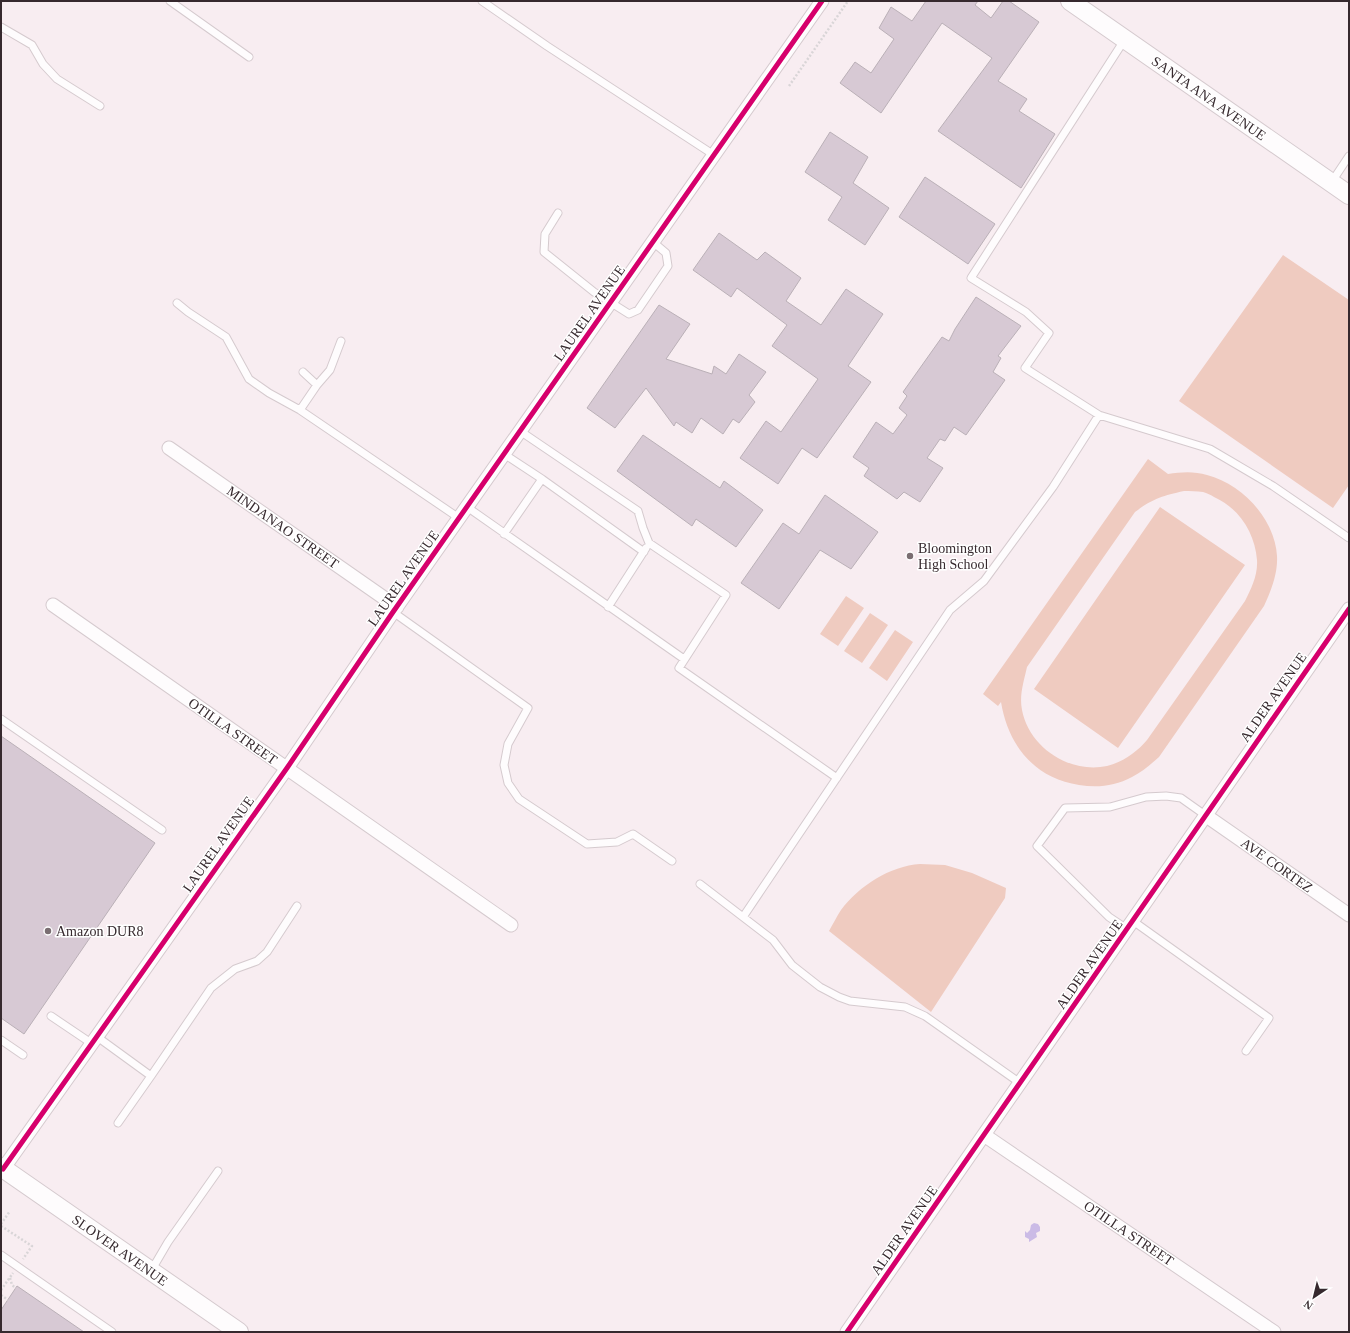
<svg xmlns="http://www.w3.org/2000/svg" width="1350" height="1333" viewBox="0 0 1350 1333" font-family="Georgia,serif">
<rect width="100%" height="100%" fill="#f8edf1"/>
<path fill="#efcbc0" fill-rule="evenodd" d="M1283 255 1349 300V485L1333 508 1179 401Z
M1148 459 1168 474C1181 472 1194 471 1207 475 1242 484 1275 519 1277 556 1278 573 1271 591 1264 606L1159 757C1151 764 1142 772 1132 777 1115 786 1098 788 1079 785 1034 778 1008 745 1001 702L998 706 983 694ZM1184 491C1190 491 1197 491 1203 492 1207 493 1211 495 1214 497 1239 508 1255 533 1257 560 1258 575 1251 589 1245 601L1147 740C1137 752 1123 762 1107 766 1069 774 1029 747 1022 710 1019 695 1024 681 1027 667L1135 512C1154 498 1162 496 1184 491Z
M1160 507 1245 565 1118 748 1034 689Z
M846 596 864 608 838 646 820 634Z
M870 613 888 625 862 663 844 651Z
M895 630 913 642 887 681 869 668Z
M920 864 945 865 972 873 1006 888 1005 898 931 1012 829 931C833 924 837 916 841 910 859 886 890 866 920 864Z"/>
<path fill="#cbbbe6" d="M1034 1223 1038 1224 1040 1227V1231L1036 1233 1037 1237 1029 1242V1239L1025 1237V1231L1027 1233 1030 1230 1031 1225Z"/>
<path fill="#d7c9d4" stroke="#bab0b7" d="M926 1H978L975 5 991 18 1003 1H1009L1039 22 998 81 1027 99 1019 111 1055 134 1021 188 938 131 992 58 942 23 881 113 840 83 855 62 871 73 894 39 879 28 891 7 912 21Z
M830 132 868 157 853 183 889 208 865 245 828 220 842 197 805 172Z
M925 177 995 224 968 264 899 217Z
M719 233 757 260 765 252 801 278 786 301 821 325 846 289 883 314 848 366 871 382 817 458 802 448 778 484 740 458 766 421 781 432 818 379 772 346 787 325 737 288 731 297 693 270Z
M976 297 1021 326 998 356 1001 358 993 372 1005 380 966 435 954 427 945 441 940 439 927 458 943 468 920 502 904 492 897 499 864 476 869 468 853 457 876 422 893 434 907 415 899 408 907 396 903 392 942 337 949 341 955 329Z
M659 305 690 324 666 359 712 374 714 366 726 374 739 354 766 372 749 395 755 402 739 423 733 419 723 434 701 418 692 433 676 422 674 426 646 388 615 428 587 408Z
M643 435 720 488 724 481 763 510 736 547 696 519 692 526 617 471Z
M825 495 878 532 851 569 820 550 779 609 741 583 783 523 799 534Z
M1 736 155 843 24 1034 1 1018Z
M17 1286 84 1332H1V1310Z"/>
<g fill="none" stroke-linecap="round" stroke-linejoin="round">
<g stroke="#d5cace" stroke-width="9">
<path id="lane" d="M170 1 249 57
M482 1 547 46 714 155
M1 27 32 45 43 64 57 79 100 106
M1331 183 1349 156
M558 213 545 234 544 252 594 292 629 314 638 310 668 266 666 253 653 242
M177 303 188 312 226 337 249 379 269 393 300 410 459 518
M303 372 317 385
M300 410 317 385 330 370 341 341
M1099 415 1210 449 1273 486 1349 538
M520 431 638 511 643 528 649 543 726 595 679 668 837 778
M542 479 644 552
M467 507 684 659
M504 534 542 479 504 454
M608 607 646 548
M393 612 528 708 508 744 504 765 508 783 519 799 587 844 617 842 633 834 672 861
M1 719 162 830
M700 884 773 940 792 965 820 987 839 997 850 1001 905 1007 925 1016 1020 1083
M743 917 950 610 984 581 1053 487 1099 415 1025 368 1049 333 1026 312 971 278 1125 39
M1133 921 1269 1018 1246 1051
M1127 929 1109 917 1037 846 1065 808 1110 807 1146 797 1166 796 1181 798 1205 815
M51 1016 91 1043
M96 1036 151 1076 118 1123
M1 1040 23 1055
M151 1076 211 988 235 969 257 961 267 952 297 906
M1 1255 112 1332
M151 1271 168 1242 218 1171"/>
</g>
<g stroke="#d5cace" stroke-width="15">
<path id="street" d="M169 448 397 607
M53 605 511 925
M1205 815 1349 915
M984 1135 1274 1332
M3 1169 287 768 393 612 822 1
M847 1332 1349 609"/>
</g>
<g stroke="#d5cace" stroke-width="20">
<path id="secondary" d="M1070 1 1349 195
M1 1167 239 1332"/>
</g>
<path stroke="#d9d5d7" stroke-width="2.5" stroke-dasharray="2 2" stroke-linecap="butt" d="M789 86 848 1
M1 1224 10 1211
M1 1226 32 1246 23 1259
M10 1278 12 1285 16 1288
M1 1290 13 1273
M1 1295 8 1300"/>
<use href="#lane" stroke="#fefcfd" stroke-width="7"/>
<use href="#street" stroke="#fefcfd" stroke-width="13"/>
<use href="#secondary" stroke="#fefcfd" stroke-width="18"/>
<g stroke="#fff" stroke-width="8">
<path id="cycleway" d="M3 1169 287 768 393 612 822 1
M847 1332 1349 609"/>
</g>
<use href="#cycleway" stroke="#d6006c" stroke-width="5"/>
</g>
<g fill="#7a6e72" stroke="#fff" stroke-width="1.5">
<circle cx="910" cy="556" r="4"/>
<circle cx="48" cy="931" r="4"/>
</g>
<g text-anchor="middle" stroke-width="3" stroke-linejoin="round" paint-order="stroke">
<g font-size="14" fill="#36292e" stroke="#fff">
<text transform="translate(1209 98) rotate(35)" y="5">SANTA ANA AVENUE</text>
<text transform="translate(589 313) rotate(-55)" y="5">LAUREL AVENUE</text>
<text transform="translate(283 527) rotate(35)" y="5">MINDANAO STREET</text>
<text transform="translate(403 578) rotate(-55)" y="5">LAUREL AVENUE</text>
<text transform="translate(1273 697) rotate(-55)" y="5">ALDER AVENUE</text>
<text transform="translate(233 731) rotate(35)" y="5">OTILLA STREET</text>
<text transform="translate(218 844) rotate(-55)" y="5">LAUREL AVENUE</text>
<text transform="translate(1277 865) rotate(35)" y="5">AVE CORTEZ</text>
<text transform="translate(1089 964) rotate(-55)" y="5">ALDER AVENUE</text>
<text transform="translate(904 1230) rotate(-55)" y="5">ALDER AVENUE</text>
<text transform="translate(1129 1233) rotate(34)" y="5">OTILLA STREET</text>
<text transform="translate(120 1250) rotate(35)" y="5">SLOVER AVENUE</text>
</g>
<g font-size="14" fill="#36292e" stroke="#fff" text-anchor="start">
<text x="918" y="553">Bloomington<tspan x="918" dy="16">High School</tspan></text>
<text x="56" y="936">Amazon DUR8</text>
</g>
</g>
<rect width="1350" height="1333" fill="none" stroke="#36292e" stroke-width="4"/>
<g transform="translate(1314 1297) rotate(215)" stroke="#ffffff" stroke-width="3" paint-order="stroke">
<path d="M0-3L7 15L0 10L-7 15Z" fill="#36292e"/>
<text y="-6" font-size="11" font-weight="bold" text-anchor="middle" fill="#36292e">N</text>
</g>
</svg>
